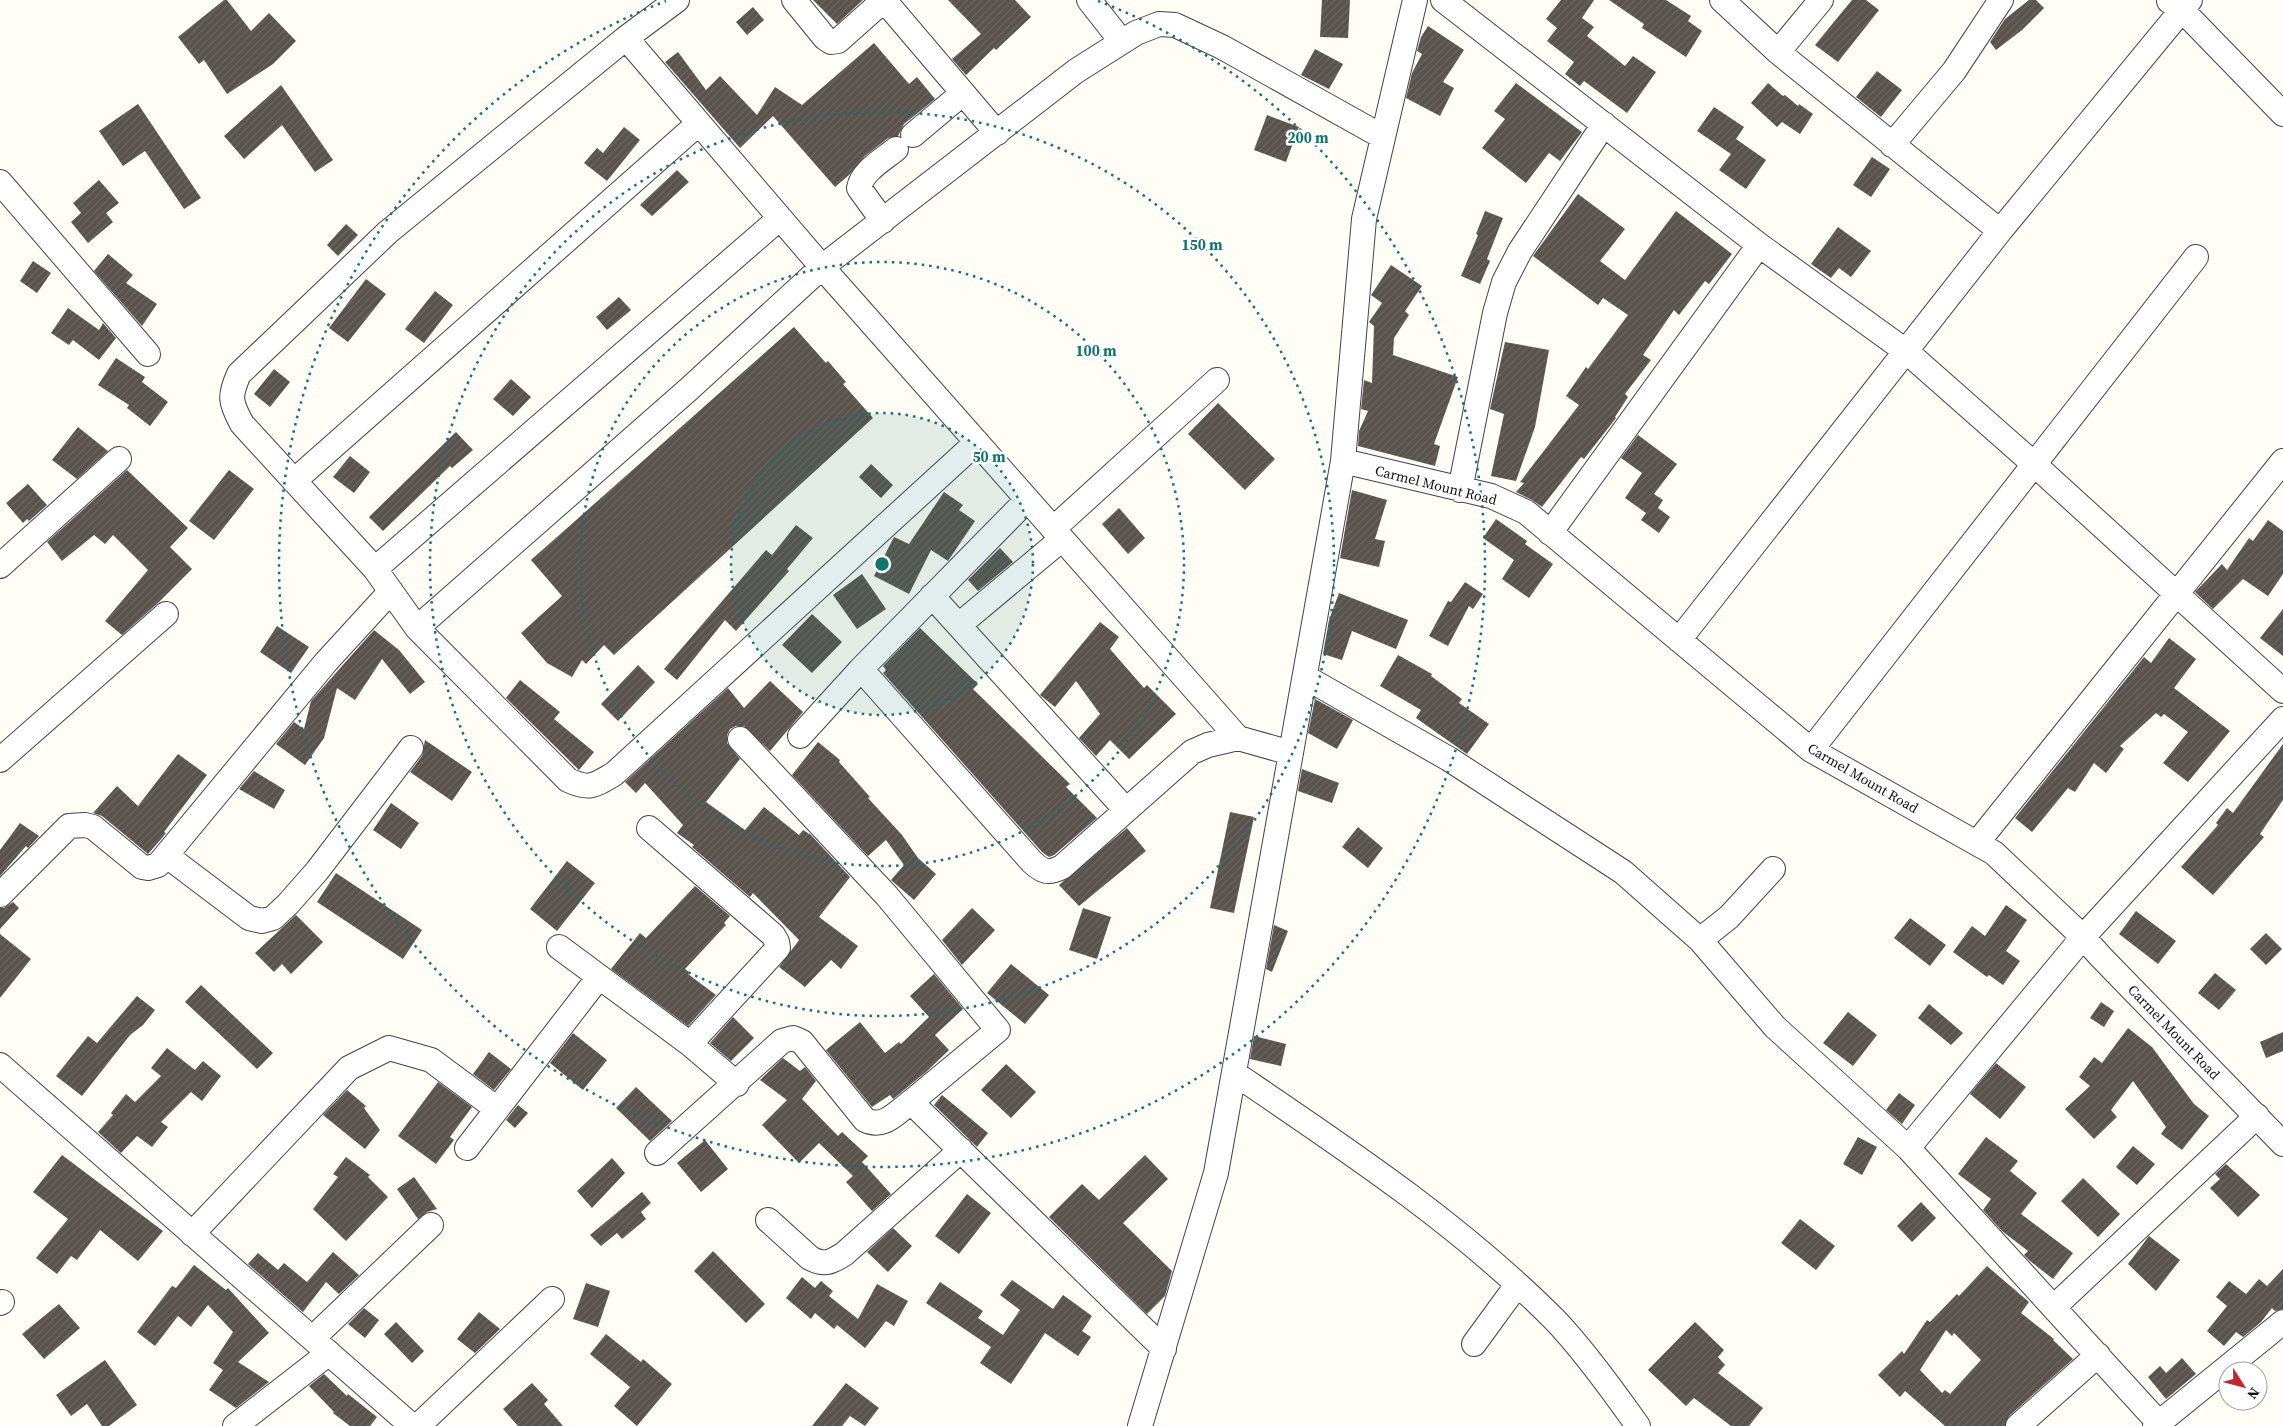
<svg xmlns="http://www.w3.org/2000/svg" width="2283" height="1426" viewBox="0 0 2283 1426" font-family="'Source Serif 4',serif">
<defs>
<pattern id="building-hatch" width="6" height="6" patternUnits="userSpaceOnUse" patternTransform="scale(1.25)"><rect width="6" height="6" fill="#5a524d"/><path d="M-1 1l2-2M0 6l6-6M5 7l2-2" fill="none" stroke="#6d6662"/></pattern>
</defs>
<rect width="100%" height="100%" fill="#fffdf5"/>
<path fill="url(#building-hatch)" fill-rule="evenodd" d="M224 0H227L251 31 269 13 296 41 273 64 227 94 204 60 199 64 178 37Z
M813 0H863L837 24Z
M948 0H1015L1031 17 996 50 994 48 966 75 952 59 981 34Z
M1322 0H1350L1348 38 1320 37Z
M1561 0H1594L1582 18 1594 27 1587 36 1625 66 1633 56 1656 72 1627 113 1584 81 1580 86 1565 74 1574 62 1547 41 1557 28 1546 19Z
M1609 0H1666L1691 16 1688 21 1702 31 1686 57 1642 28 1644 24Z
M1852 0H1866L1879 10 1838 62 1815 45Z
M2029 0H2036L2044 8 2022 30 1996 50 1990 42 2005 19Z
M753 7 764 20 747 35 736 22Z
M1428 26 1464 50 1443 82 1454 88 1440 116 1406 98 1412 73 1422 54 1417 51 1421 37Z
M874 43 909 84 917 77 935 99 904 124 898 136 888 138 865 156 849 175 835 187 773 116 740 148 665 62 678 52 706 90 720 76 757 115 775 87 802 105Z
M1315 49 1343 64 1329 89 1301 75Z
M1877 71 1902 90 1881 117 1856 97Z
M1516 83 1582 132 1560 161 1549 153 1526 183 1482 148 1505 119 1494 111Z
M1768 83 1783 96 1785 95 1798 106 1799 104 1813 114 1800 134 1782 122 1777 127 1751 103Z
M281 85 333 160 315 172 282 125 244 159 224 136Z
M138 104 201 198 184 209 145 151 123 166 99 131Z
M1714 107 1744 127 1736 139 1766 160 1746 189 1719 170 1731 154 1697 131Z
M1267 115 1299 127 1286 162 1254 150Z
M624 127 640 140 607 181 584 163 597 148 603 153Z
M1872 157 1890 169 1871 197 1853 185Z
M677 170 689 182 652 216 640 205Z
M99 180 119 203 106 213 113 222 88 243 71 222 81 213 73 203Z
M1578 194 1625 229 1600 261 1625 280 1676 211 1732 254 1709 284 1705 281 1679 315 1674 310 1643 355 1651 360 1625 394 1628 397 1615 417 1616 418 1584 459 1581 457 1542 507 1532 500 1516 492 1524 483 1520 482 1579 405 1566 396 1586 367 1588 369 1628 315 1603 298 1598 305 1533 256Z
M1485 211 1503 218 1487 259 1490 261 1480 284 1461 276 1478 235 1476 234Z
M346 224 358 235 338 256 327 245Z
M1838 227 1871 251 1851 277 1839 268 1831 278 1811 264Z
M108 254 133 275 126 283 157 304 142 326 94 271Z
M33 261 51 273 37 293 20 281Z
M1391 265 1422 286 1405 311 1409 315 1394 338 1393 355 1458 377 1434 444 1440 446 1435 466 1358 446 1359 431 1368 411 1361 409 1364 380 1372 383 1374 326 1369 322 1382 303 1371 295Z
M366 279 386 294 348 342 329 328Z
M435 291 453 305 424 343 405 329Z
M619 297 631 310 607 330 596 317Z
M68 308 99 330 103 323 116 338 99 360 73 340 69 345 51 333Z
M794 327 826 363 828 361 846 382 843 384 873 418 614 655 604 645 586 664 582 660 572 677 547 663 521 633 562 596 531 560Z
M1505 342 1549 350 1535 427 1516 481 1491 476 1504 414 1490 409Z
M116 358 145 377 142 382 168 402 150 426 127 408 129 405 98 385Z
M274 369 290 382 270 407 254 394Z
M511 379 531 397 513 416 493 399Z
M1218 403 1275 459 1245 490 1188 434Z
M78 427 108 451 77 479 52 460Z
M456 432 473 450 452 468 450 466 383 531 369 517Z
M1638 435 1677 464 1654 494 1663 500 1658 508 1670 517 1659 533 1641 520 1646 513 1625 498 1642 473 1621 458Z
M350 456 370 472 354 493 333 477Z
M871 464 893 485 881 498 859 477Z
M127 470 188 528 170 547 192 569 159 602 122 635 105 621 148 570 113 535 105 544 94 535 62 561 47 542Z
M229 470 254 489 214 540 189 521Z
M28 484 47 505 29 521 27 519 23 523 6 503Z
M1352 490 1387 500 1375 539 1385 541 1379 567 1340 558Z
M944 492 963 505 959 510 975 521 948 561 931 550 909 594 874 576 894 537 909 544Z
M1119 508 1145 538 1128 554 1102 524Z
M1496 519 1527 541 1525 544 1553 564 1529 598 1502 579 1514 560 1483 538Z
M2268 520 2283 531V574L2268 596 2243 579 2213 609 2195 592 2222 564 2227 570 2249 538 2253 541Z
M796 525 813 538 787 569 789 571 736 631 725 620 677 680 664 669 766 550 772 555Z
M1000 548 1013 562 978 591 968 580Z
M862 574 886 609 857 629 833 595Z
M1465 582 1483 594 1473 609 1469 606 1448 646 1429 636 1448 601 1451 602Z
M1339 593 1408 620 1396 649 1352 631 1342 660 1323 654 1329 620Z
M2283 609V656L2260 638Z
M812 614 842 642 812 673 782 645Z
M1100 622 1119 637 1110 649 1144 688 1147 685 1176 714 1129 759 1110 740 1096 756 1079 738 1100 714 1076 681 1055 707 1040 695Z
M277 626 309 647 291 673 260 652Z
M920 628 978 684 973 689 1070 784 1066 787 1097 818 1054 855 1049 857 1042 852 883 673 886 670 883 666Z
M374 630 399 650 425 682 410 694 382 659 355 700 337 688 324 738 305 765 276 744 294 722 304 729 311 701Z
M2169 638 2196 659 2174 688 2230 731 2188 782 2163 763 2188 732 2164 714 2161 717 2156 713 2120 746 2124 749 2106 773 2094 763 2075 792 2068 788 2032 832 2015 818 2144 657 2151 663Z
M1398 655 1432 674 1431 676 1462 699 1459 703 1489 724 1467 754 1416 718 1421 710 1380 686Z
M638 665 655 682 618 721 601 704Z
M520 680 560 712 554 719 594 752 579 770 506 698Z
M770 681 803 712 770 751 744 726H736L730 729 727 735V743L740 759 706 802 745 830 764 807 799 835 803 830 811 835 850 877 819 917 858 946 841 969 831 960 805 987 779 967 799 940 753 893 750 897 692 847 694 845 677 833 683 825 645 783 636 793 625 782 728 688 744 708Z
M1315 699 1353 720 1337 749 1308 733Z
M425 740 472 772 452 801 410 772 422 756Z
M818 742 840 760 839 762 870 797 868 798 902 835 918 858 936 874 914 900 891 880 904 865 886 840 868 856 792 775Z
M2283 744V800L2260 834 2264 837 2213 895 2181 867 2218 825 2216 823 2227 808 2233 813Z
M178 754 207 775 164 832 166 833 162 838 148 854 102 816 93 813 117 786 138 806Z
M1302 769 1339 783 1332 803 1298 791Z
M254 771 285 790 274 809 239 789Z
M391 803 419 823 401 849 373 830Z
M1230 812 1254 817 1234 913 1210 908Z
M20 823 39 836 28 848 26 846 0 876V850Z
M1358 827 1383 848 1368 868 1342 847Z
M1127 828 1146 851 1079 906 1059 885Z
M567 861 595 883 557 931 530 909Z
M336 873 422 930 403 959 317 902Z
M695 886 730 916 724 923 726 925 685 969 689 972 688 974 716 995 688 1026 611 969 640 933 646 938Z
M13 902 19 908 0 929V908H4Z
M2006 905 2027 920 2006 951 2020 961 2003 985 1989 975 1987 977 1953 952 1972 926 1985 936Z
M972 908 995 930 962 965 942 940Z
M1083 908 1111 917 1097 959 1069 950Z
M2136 911 2176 941 2158 964 2119 934Z
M296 915 323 942 291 974 282 964 274 972 255 953Z
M1910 918 1946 945 1930 966 1894 938Z
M1274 925 1288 931 1272 972 1266 969Z
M2266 933 2282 949 2266 965 2250 949Z
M0 934 31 959 0 998Z
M1011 964 1049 995 1025 1024 987 993Z
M2215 973 2236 990 2219 1010 2198 993Z
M934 974 963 1009 935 1035 949 1050 926 1072 893 1099 890 1095 872 1107 826 1050 860 1022 885 1053 899 1042 901 1044 929 1017 910 996Z
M201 985 273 1053 257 1069 185 1002Z
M137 996 155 1010 143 1025 130 1035 82 1096 56 1076 88 1036 97 1043Z
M2101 1002 2114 1011 2104 1027 2090 1018Z
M1929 1004 1963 1033 1951 1045 1918 1018Z
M1848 1012 1877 1035 1853 1066 1823 1043Z
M733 1017 754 1038 731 1061 710 1043Z
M2128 1028 2152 1047 2194 1104 2209 1116 2182 1150 2161 1134 2166 1127 2133 1081 2111 1110 2117 1117 2094 1139 2065 1109 2090 1086 2079 1077 2094 1057 2102 1063Z
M2283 1032V1051L2266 1058 2260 1042Z
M573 1033 607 1060 583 1090 550 1063Z
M1254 1036 1286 1044 1281 1066 1250 1059Z
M167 1048 195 1070 203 1061 221 1076 202 1101 191 1092 161 1122 168 1127 152 1147 137 1136 121 1153 98 1132 113 1115 111 1113 126 1094 135 1102 161 1076 151 1068Z
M489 1052 511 1069 494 1090 473 1074Z
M783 1058 800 1071 805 1067 816 1081 802 1099 838 1136 842 1132 868 1156 862 1162 891 1194 872 1211 846 1182 853 1176 819 1143 799 1163 762 1125 787 1100 760 1080Z
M1996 1063 2026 1087 2000 1119 1970 1094Z
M1006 1064 1036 1092 1011 1118 981 1090Z
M438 1082 472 1107 450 1137 454 1140 436 1164 398 1136Z
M636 1087 672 1121 650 1141 616 1108Z
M347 1090 366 1106 364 1108 380 1130 365 1149 323 1115Z
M1899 1093 1915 1105 1902 1124 1886 1110Z
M942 1095 988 1133 977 1147 934 1105Z
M518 1105 528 1113 515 1128 506 1120Z
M1858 1137 1877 1147 1862 1175 1843 1164Z
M1986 1137 2018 1161 2010 1171 2037 1193 2021 1214 2073 1253 2053 1279 2030 1261 2024 1255 2028 1251 2002 1231 1983 1210 1991 1199 1958 1174Z
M705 1140 728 1169 701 1192 677 1163Z
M2133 1146 2155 1164 2137 1185 2116 1167Z
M62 1155 163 1231 138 1261 100 1230 77 1260 71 1256 57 1274 36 1258 68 1219 33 1192Z
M1145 1155 1168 1179 1123 1223 1172 1271 1165 1296 1147 1314 1049 1217 1082 1184 1099 1200Z
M346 1157 370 1175 368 1177 388 1197 346 1241 313 1209 338 1177 333 1174Z
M612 1158 625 1173 592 1208 577 1191Z
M2226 1164 2260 1195 2238 1217 2210 1188 2220 1179 2215 1174Z
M414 1177 437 1209 427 1212 418 1219 397 1189Z
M2083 1178 2120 1214 2098 1237 2061 1201Z
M642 1192 651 1203 641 1212 646 1219 622 1239 617 1233 601 1246 590 1235Z
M967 1194 991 1213 959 1254 935 1236Z
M1921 1202 1936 1218 1912 1242 1897 1226Z
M1800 1219 1835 1246 1816 1270 1781 1243Z
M893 1228 912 1246 888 1272 867 1252Z
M2149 1236 2180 1260 2156 1291 2128 1264Z
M713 1251 765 1304 746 1323 694 1271Z
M333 1252 359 1275 339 1294 326 1282 303 1312 248 1264 258 1253 278 1270 284 1263 307 1282Z
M194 1265 226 1290 228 1288 269 1333 238 1362 269 1382 236 1408 209 1390 223 1370 213 1363 233 1332 208 1305 191 1327 178 1316 155 1346 137 1332 172 1286 176 1288Z
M1987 1266 2029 1302 2021 1313 2054 1339 2053 1340 2073 1359 2009 1416 2005 1426H1945L1905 1391 1900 1397 1878 1375 1902 1351 1904 1354 1927 1320 1930 1322 1957 1294 1959 1296ZM1946 1330 1952 1336 1954 1333 1981 1360 1950 1394 1945 1390 1942 1393 1920 1370Z
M2283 1269V1309L2275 1311 2272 1308 2261 1322 2243 1337 2236 1332 2224 1346 2207 1331 2227 1306 2216 1297 2229 1281 2246 1294 2259 1279 2267 1286Z
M802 1277 815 1288 821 1281 833 1291 829 1296 858 1319 877 1284 908 1301 894 1326 886 1321 865 1348 837 1325 834 1329 815 1313 811 1319 786 1298Z
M1012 1280 1053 1309 1063 1295 1092 1316 1082 1331 1091 1337 1078 1356 1045 1333 1011 1384 980 1363 991 1347 926 1303 940 1282 983 1311 978 1318 1003 1335 1020 1310 1000 1295Z
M586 1283 610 1291 598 1327 573 1319Z
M59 1304 80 1328 44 1359 22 1334Z
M364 1308 379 1320 365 1338 348 1324Z
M479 1312 500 1329 475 1353 457 1339Z
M396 1322 424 1351 412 1363 384 1334Z
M1695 1322 1724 1350 1718 1357 1725 1365 1718 1373 1763 1408 1749 1426H1731L1694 1398 1686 1406 1648 1370Z
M606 1334 641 1362 643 1359 672 1384 637 1426 614 1406 630 1387 590 1354Z
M2182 1358 2196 1374 2166 1399 2148 1377 2160 1366 2166 1373Z
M105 1360 137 1405 109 1426H102L87 1404 71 1416 56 1395Z
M324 1374 347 1396 348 1394 377 1417 370 1426H350L333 1413 334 1412 309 1386Z
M532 1383 548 1400 544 1404 563 1426H518L503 1409Z
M846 1383 879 1408 865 1426 850 1416 842 1426H812Z"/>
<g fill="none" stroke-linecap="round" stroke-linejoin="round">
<g stroke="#444" stroke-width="26">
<path id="minor" d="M677 0 626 38 388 232 239 374C229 396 230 402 242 424L375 569 417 628 568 780C590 790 593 786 614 774L977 442
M794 0 825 38 831 42 838 41 884 0
M884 0 997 133
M1089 0 1122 42
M1443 0 1759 245 1907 352 2035 465 2283 691
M1722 0 1778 52 2000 231
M2169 1 2181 9 2283 114
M626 38 822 267 1238 738
M1778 52 1821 0
M913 135 963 93
M1892 145 1954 71 2001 0
M0 182 148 354
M883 221 859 188C862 171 884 159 896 149
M1343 461 1491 496 1526 512 1811 750 1994 853 2083 937 2101 957 2283 1144
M294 481 699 123
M1460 490 1495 313 1504 282 1520 251 1604 124
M1053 529 1217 380
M1550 533 1759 245
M0 566 119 459
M375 569 780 218
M932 596 1126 810
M959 625 1062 539
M417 628 689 389 822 267 1076 71 1136 33 1159 24 1175 25 1222 47 1383 137
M1679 640 2000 231 2190 0
M861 669 1032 862C1043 872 1048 874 1062 867L1192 752 1208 745 1238 738 1291 753
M1305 677 1449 759 1623 872 1700 940 1775 1027 1908 1148 2159 1423
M800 736 861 669 1027 500
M740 739 887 896 998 1030 911 1102 1164 1349
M1811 750 2196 257
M0 760 166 614
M649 828 773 935 777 942 778 948 690 1044
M1977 843 2283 461
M167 856 249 918 262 921 273 918 288 904 317 871 411 748
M0 895 69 826 85 825 93 827 142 867 148 868 158 865 326 662 391 591
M1700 940 1729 917 1773 869
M559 947 690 1044 737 1084
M0 1065 412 1426
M1234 1073C1346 1149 1458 1223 1554 1319 1583 1349 1614 1392 1638 1426
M467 1148 599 977
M1908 1148 2083 937 2283 719
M657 1153 782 1041 793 1038 802 1042 865 1120C884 1129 896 1113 911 1102
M768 1220 810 1258C825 1266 831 1262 844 1254L961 1150
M192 1234 349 1068 389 1048 431 1060 497 1109
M0 1303 2 1302
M2054 1307 2257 1116
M313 1338 431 1225
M1474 1344 1517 1285
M235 1426 329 1353
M418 1426 552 1299
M1140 1426 1216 1173 1343 461 1364 219 1415 0
M2018 1426 2098 1355
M2155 1426 2283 1322"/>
</g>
<use href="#minor" stroke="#fff" stroke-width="24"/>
</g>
<circle cx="882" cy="564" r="151" fill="#0f766e" fill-opacity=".12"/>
<g fill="none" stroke="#0f766e" stroke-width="2.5" stroke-dasharray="2.5 5">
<circle cx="882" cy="564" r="151"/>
<circle cx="882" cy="564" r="302"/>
<circle cx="882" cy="564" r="452"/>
<path d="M1098 1A603 603 0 1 1 666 1"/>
</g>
<g text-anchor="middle" stroke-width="5" stroke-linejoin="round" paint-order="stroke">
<g font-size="14" fill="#111" stroke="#fff">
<text transform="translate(1436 485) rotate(14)" y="5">Carmel Mount Road</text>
<text transform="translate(1863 778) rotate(30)" y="5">Carmel Mount Road</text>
<text transform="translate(2174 1032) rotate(46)" y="5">Carmel Mount Road</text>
</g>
</g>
<circle cx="882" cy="564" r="8" fill="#0f766e" stroke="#fff" stroke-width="2.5"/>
<g font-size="15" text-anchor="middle" font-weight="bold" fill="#0f766e" stroke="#fff" stroke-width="5" stroke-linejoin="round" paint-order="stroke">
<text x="1308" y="143">200 m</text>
<text x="1202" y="250">150 m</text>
<text x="1096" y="356">100 m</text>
<text x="989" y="462">50 m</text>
</g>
<g transform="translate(2243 1386) rotate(126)"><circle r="24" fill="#ffffff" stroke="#a0a0a0"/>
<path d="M0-4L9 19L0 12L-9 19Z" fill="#c4262e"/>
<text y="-8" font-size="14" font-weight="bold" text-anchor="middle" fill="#111111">N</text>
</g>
</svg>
